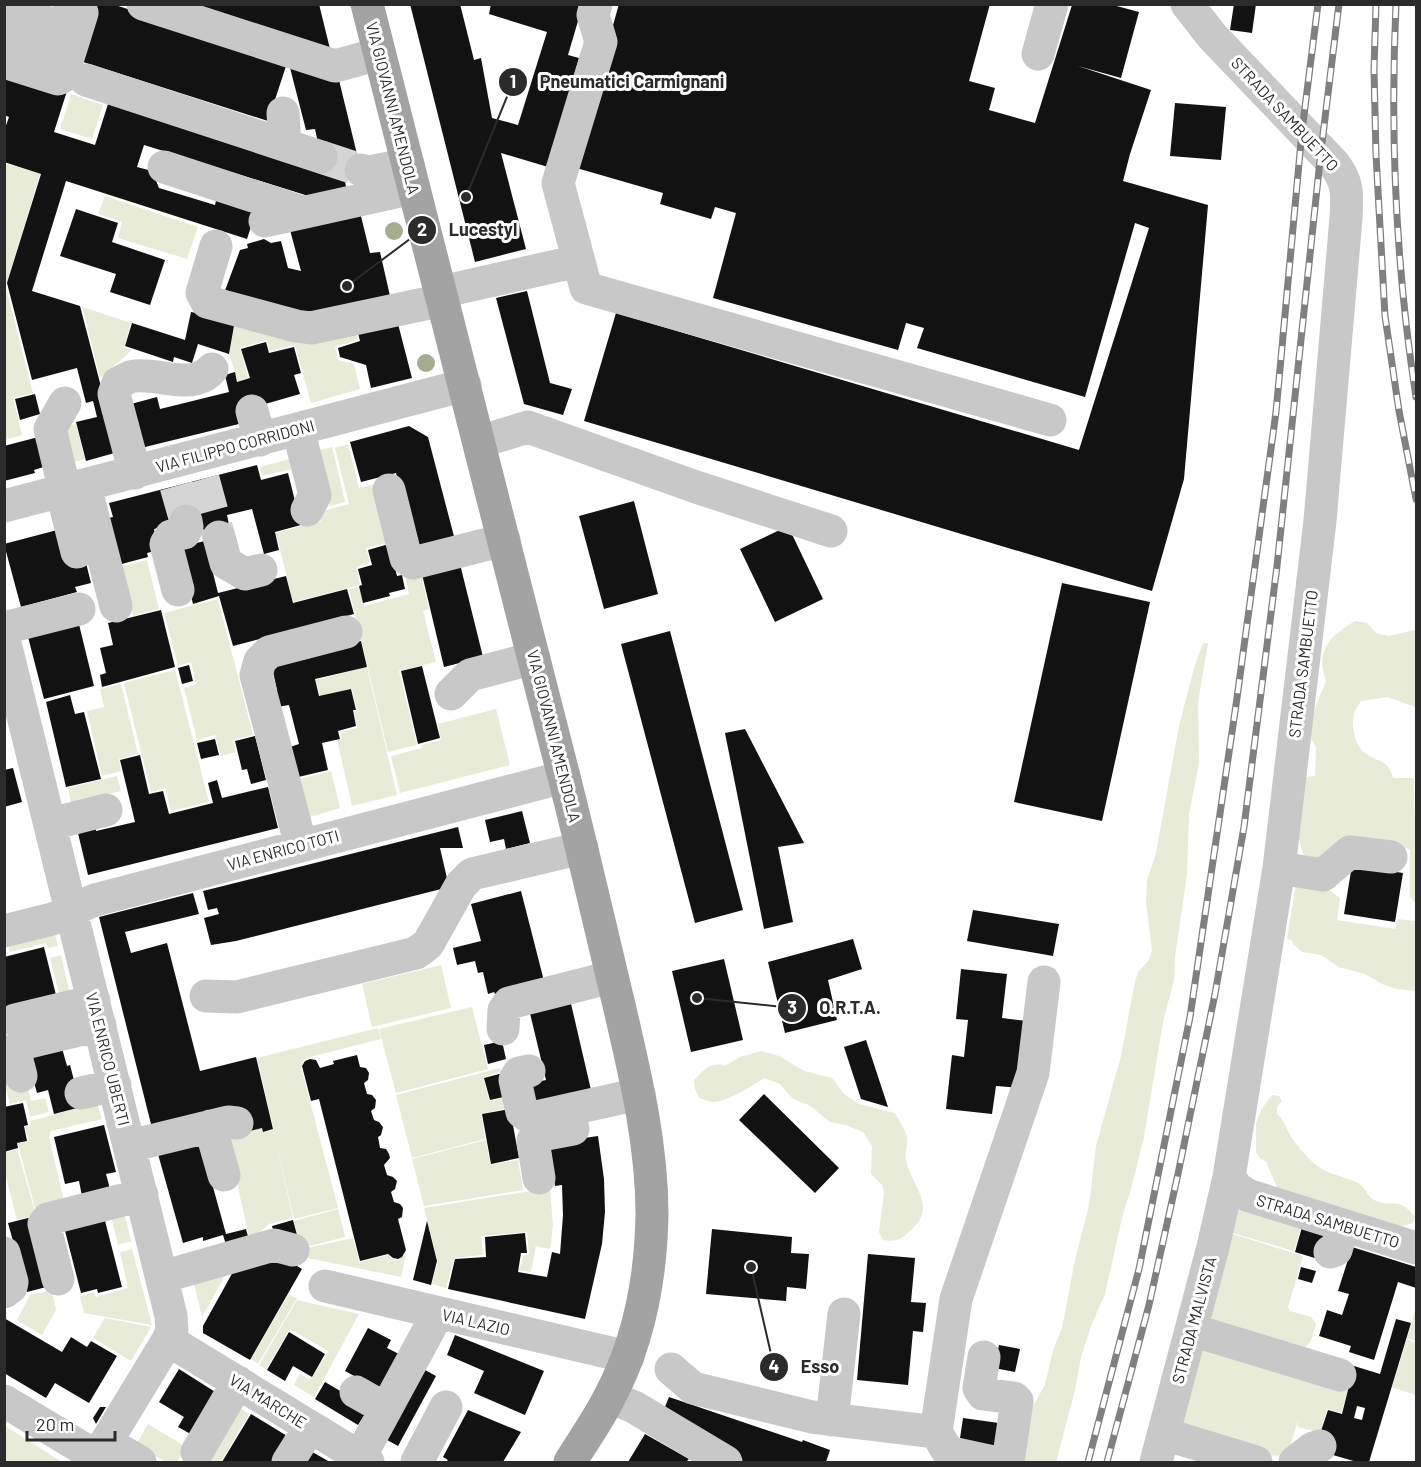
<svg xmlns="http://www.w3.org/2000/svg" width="1421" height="1467" viewBox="0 0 1421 1467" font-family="Barlow,sans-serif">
<rect width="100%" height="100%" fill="#fff"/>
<path fill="#e7ebd7" d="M71 94 103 105 92 139 60 129Z
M5 163 40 174 7 283 5 282Z
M105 196 198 227 187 259 118 238 122 222 98 214Z
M5 284 33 393 13 398 22 435 5 440Z
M82 307 131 323 124 347 132 350 100 378Z
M235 321 356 331 358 340 335 347 338 360 354 364 360 389 311 403 295 345 270 351 267 340 240 348 248 378 238 381 229 354Z
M76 424 85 459 64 465 55 429Z
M348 444 359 488 379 483 394 541 366 548 370 563 356 567 360 585 293 602 276 533 321 521 319 512 349 504 335 448Z
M332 447 345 502 330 506 317 451Z
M297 457 300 467 262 476 260 467Z
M147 560 159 609 133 616 121 566Z
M420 572 429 609 423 611 436 662 399 671 417 745 388 752 349 589 359 587 364 606 409 594 405 576Z
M218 599 253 735 233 740 236 752 221 756 215 735 197 740 184 688 196 684 191 662 178 666 164 613Z
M1355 621 1367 623 1376 633 1389 636 1414 630 1416 631V707L1387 697 1361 701C1359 705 1355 709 1354 714 1351 726 1355 747 1366 754 1381 764 1387 758 1393 778H1414L1416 904 1410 897V850L1407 848 1354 844 1326 861 1304 857 1299 840 1305 777 1315 776 1316 748 1310 736V721L1326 681C1315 650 1330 636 1355 621Z
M1203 643H1208L1198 702 1199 763 1189 814 1187 874 1175 957 1174 980 1163 1022 1144 1137 1131 1189 1123 1214 1105 1294 1091 1326 1081 1357 1075 1390 1056 1462H1013L1034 1404 1045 1385 1053 1350 1062 1328 1075 1260 1089 1206 1096 1146 1121 1056 1135 982 1138 972 1149 960 1152 950 1146 902 1147 880 1156 853 1179 726 1194 668Z
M367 667 397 795 352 806 337 740 342 739 340 732 357 728 354 712 357 711 352 689 320 696 316 680Z
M175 670 209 802 171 811 165 788 151 792 124 683Z
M121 684 138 754 119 759 121 771 102 776 87 711 104 707 100 689Z
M496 709 510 765 400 793 391 756 422 748 421 745 441 740 438 724Z
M331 771 340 808 306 818 296 780Z
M117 776 121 791 71 803 68 788Z
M1297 878 1317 881 1340 898 1337 920 1396 929 1397 919 1416 921V991L1396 989 1382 984 1365 974 1339 967 1321 955 1302 952 1293 944 1292 940 1287 939Z
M54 931 58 946 48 948 46 943 10 952 8 943Z
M61 955 71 999 61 1001 50 958Z
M441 965 451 1008 372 1027 362 984Z
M472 1007 488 1069 396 1093 379 1029Z
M378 1028 381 1039 310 1057 304 1060 301 1067 338 1208 294 1219 273 1131 293 1218 269 1224 250 1241 227 1138 262 1128 263 1132 274 1130 257 1058Z
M761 1051 779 1056 804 1071 832 1078 844 1094 859 1104 895 1113C899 1120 906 1130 907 1138 908 1146 904 1153 906 1161 914 1190 938 1207 909 1232 900 1240 895 1242 883 1240L879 1232 884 1193 882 1185 871 1174 872 1146 863 1132 846 1125 830 1122 809 1105 793 1099 780 1084 764 1078C754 1085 726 1102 714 1102 709 1102 704 1099 699 1098L695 1089 694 1080C704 1070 710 1061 725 1066L740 1057Z
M500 1068 501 1072 483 1077 489 1101 507 1097 508 1108 481 1114 485 1139 412 1158 396 1095Z
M25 1076 31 1101 45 1098 49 1112 30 1117 26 1100 10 1104 4 1082Z
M1272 1095 1279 1096 1282 1101 1277 1107V1114C1286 1122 1287 1132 1294 1141 1302 1152 1315 1167 1328 1172 1337 1176 1349 1178 1358 1183 1365 1187 1367 1196 1374 1200 1394 1209 1396 1195 1415 1216L1413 1223 1392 1229 1284 1198 1277 1187 1266 1162 1260 1158 1256 1152V1123L1261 1110Z
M97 1103 102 1119 51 1131 49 1137 64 1201 35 1208 18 1144 29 1141 25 1127 31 1125 30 1121Z
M486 1140 490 1164 518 1160 523 1190 424 1206 412 1159Z
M17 1149 36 1215 17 1220 5 1173 4 1153Z
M550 1188 553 1226 550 1249 536 1246 531 1272 519 1270 524 1255 529 1254 527 1232 481 1236 483 1255 454 1258 446 1288 432 1284 438 1262 424 1208Z
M123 1208 131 1241 118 1245 110 1212Z
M338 1209 345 1237 301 1248 294 1221Z
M1241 1209 1301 1228 1294 1251 1229 1232 1233 1212Z
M1229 1233 1303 1256 1288 1307 1290 1311 1311 1317 1316 1324C1313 1335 1312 1345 1301 1349L1209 1323Z
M353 1238 359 1262 388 1255 392 1259 398 1260 406 1254 401 1277 303 1257 302 1249Z
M132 1249 152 1325 84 1313 80 1296 94 1292 96 1297 128 1288 120 1252Z
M231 1265 202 1317 192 1275Z
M52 1290 56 1310 42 1335 17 1320 30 1295Z
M288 1295 297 1298 258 1364 251 1359Z
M297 1300 359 1314 314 1397 294 1385 300 1374 311 1380 328 1351 290 1329 266 1369 259 1365Z
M1416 1308V1341L1407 1338Z
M105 1318 151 1327 131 1361 93 1338Z
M1407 1339 1416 1343V1395L1392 1387Z
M1204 1342 1306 1378 1348 1390 1341 1413 1327 1409 1320 1433 1298 1427V1421L1287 1456 1267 1455 1181 1428Z
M236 1406 249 1414 221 1462H201Z
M148 1424 186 1447 177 1462H166L136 1445Z
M5 1426 62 1462H5Z"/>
<path fill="#121212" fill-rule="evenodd" d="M98 4H112L288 60 268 121 80 61Z
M200 4H319L331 53 198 13Z
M410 4H460L474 60 481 58 492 118 518 125 547 32 489 14 491 4H583L568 55 579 58 548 167 501 153 526 249 475 262Z
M619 4H990L969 81 995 88 989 110 1035 123 1072 5H1113L1139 12 1121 78 1078 66 1151 90 1130 154 1123 181 1208 205 1184 479 1152 591 584 421 616 313 1079 450 1149 228 1135 223 1085 397 917 348 924 328 906 323 898 350 713 298 736 213 715 207 711 219 660 204 663 193 573 167Z
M1234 4H1256L1252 33 1230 30Z
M288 60 338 76 364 183 344 176 347 192 315 198 144 145 137 167 152 171 159 188 215 205 217 196 257 208 247 239 66 181 32 291 80 306 118 452 86 461 76 422 97 417 93 401 86 403 77 368 32 380 7 283 41 174 4 162V131L9 117 4 115V72L67 91 54 132 95 145 108 104 321 157 315 129 306 130Z
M1175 103 1226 107 1221 160 1170 156Z
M359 208 370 253 380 252 390 296 312 317 223 296 240 250 248 248 247 244 264 239 271 243 281 241 288 268 301 271 289 226Z
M76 209 118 223 112 242 165 260 150 305 110 292 116 274 60 256Z
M527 291 550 383 572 389 563 415 524 404 496 298Z
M191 312 235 320 229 354 198 344 192 363 174 357 173 362 125 346 132 323 185 340Z
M397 320 412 378 371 388 366 365 340 357 338 348 360 341 357 329Z
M266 342 269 353 294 347 301 373 294 375 300 394 244 410 247 422 141 448 131 404 157 397 160 409 229 392 225 375 235 372 237 382 250 378 241 349Z
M35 394 40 414 20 420 15 399Z
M409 426 428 437 456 544 417 554 396 473 361 482 350 442Z
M46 435 53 464 34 470 35 473 4 481V446Z
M257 465 261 480 288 473 301 525 275 532 279 550 264 554 252 509 227 515 231 534 205 541 199 518 154 529 159 550 147 553 148 557 118 565 103 519 113 517 109 503Z
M634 501 658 594 604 609 579 516Z
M788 526 823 599 775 622 740 549Z
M61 529 85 559 91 583 75 587 77 592 21 607 4 544Z
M205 541 218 593 286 576 293 603 347 589 354 614 233 646 219 596 193 604 179 547Z
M389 544 397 576 402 575 405 589 389 593 390 596 363 603 359 586 362 585 358 569 372 565 368 550Z
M459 560 483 657 444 667 421 570Z
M1062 583 1150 602 1102 821 1014 802Z
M161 610 175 667 102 687 100 675 106 673 100 648 113 645 108 623Z
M77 616 94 686 44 699 26 629Z
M670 631 743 910 695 923 621 644Z
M361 641 367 667 315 679 319 696 351 689 356 710H353L356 726 338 731 340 739 322 743 328 770 294 778 287 748 299 744 289 705 277 707 273 690H277L272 667 310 658 309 653Z
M189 665 193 681 182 684 178 668Z
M422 666 440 738 418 744 401 671Z
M70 695 75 714 84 712 101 779 66 787 46 702Z
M745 729 804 843 778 847 793 922 764 929 725 733Z
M255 736 266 780 251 784 247 769 242 770 235 741Z
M215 739 219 755 201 759 197 743Z
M140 755 149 794 163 791 169 814 213 803 208 783 217 780 222 798 268 787 278 828 88 875 77 829 95 825 96 831 135 822 120 760Z
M13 768 22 802 4 807V770Z
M522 811 530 843 506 849 504 839 490 842 485 820Z
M458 827 463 848H440L449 887 236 941 211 945 204 918 219 914 217 908 208 910 203 891Z
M1352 865 1403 873 1395 922 1344 914Z
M521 891 544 981 495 994 494 992 488 994 483 972 478 973 475 961 457 965 453 948 481 941 471 904Z
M193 893 199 914 125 932 131 953 167 943 200 1071 256 1057 273 1129 263 1132 262 1128 242 1133 153 1132 99 917Z
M973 910 1059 924 1053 956 967 941Z
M853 939 862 969 828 980 837 1020 785 1033 768 962Z
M44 947 57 999 7 1011 4 1001V957Z
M724 959 743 1040 691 1052 672 971Z
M961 969 1007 974 1002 1018 1027 1021 1020 1088 996 1086 992 1114 946 1109 952 1055 964 1057 968 1020 956 1019Z
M569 995 591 1090 531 1105 527 1084 546 1080 528 1005Z
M866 1040 888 1107 861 1099 844 1047Z
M60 1041 67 1066 70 1065 81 1107 54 1114 48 1090 37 1093 25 1050Z
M502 1041 506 1059 488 1064 484 1045Z
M357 1055 360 1067 366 1068 369 1073 368 1080 364 1083 367 1094 372 1095 376 1100 375 1108 371 1111 374 1120 379 1122 383 1127 381 1135 378 1137 380 1148 386 1149 389 1154 390 1158 384 1165 387 1175 393 1177 397 1181 395 1189 391 1192 394 1202 400 1204 403 1208 402 1217 398 1219 406 1250 402 1257 398 1259 393 1258 388 1254 360 1261 319 1099 311 1101 302 1066 305 1061 310 1059 316 1060 320 1068 334 1064 333 1061Z
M503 1073 508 1096 490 1100 484 1078Z
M764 1094 839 1168 815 1193 739 1120Z
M23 1103 28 1125 24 1126 27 1141 17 1143 18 1148 4 1152V1107Z
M510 1109 519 1158 491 1164 482 1114Z
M104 1125 116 1172 106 1174 110 1189 82 1196 79 1181 65 1184 54 1137Z
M203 1134 213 1187 226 1234 246 1229 250 1244 228 1251 223 1235 203 1241V1237L183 1243 156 1147Z
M598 1136 604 1179 605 1212 602 1244 585 1319 448 1289 455 1259 486 1257 485 1237 525 1233 527 1253H521L518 1272 547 1277 552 1252 560 1254 563 1215 562 1185 555 1186 550 1143Z
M103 1213 122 1287 98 1293 97 1289 81 1293 64 1227Z
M36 1216 54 1285 27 1292 8 1223Z
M293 1220 297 1235 276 1241 272 1226Z
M427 1221 437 1261 431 1285 413 1280Z
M1302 1227 1325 1234 1318 1259 1295 1252Z
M712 1229 792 1237 791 1253 809 1254 806 1289 787 1287 786 1301 706 1294Z
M1352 1247 1416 1267V1288L1398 1282 1374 1360 1349 1352 1351 1346 1319 1336 1327 1310 1342 1315 1349 1294 1338 1291Z
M276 1253 302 1269 250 1360 203 1333V1326L239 1261Z
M868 1254 915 1258 911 1302 926 1303 923 1332 913 1331 908 1385 857 1380Z
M1301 1267 1316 1271 1312 1283 1298 1279Z
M4 1318 62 1352 71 1337 87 1347 91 1341 117 1356 89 1403 55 1383 46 1398 4 1373Z
M1396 1319 1411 1323 1369 1462H1357L1326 1453 1320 1434 1328 1410 1342 1414 1354 1366 1380 1374ZM1357 1406 1365 1408 1362 1420 1354 1418Z
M368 1328 391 1340 387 1348 403 1356 384 1392 345 1371Z
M289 1332 325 1354 312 1377 293 1366 285 1381 267 1370Z
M455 1335 544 1371 525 1415 474 1393 484 1371 447 1355Z
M999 1345 1020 1349 1015 1372 994 1368Z
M416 1365 436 1376 398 1446 378 1435Z
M179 1369 220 1395 196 1437 178 1427 184 1417 159 1402Z
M325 1382 369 1408 358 1425 315 1399Z
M669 1397 802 1442 803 1440 830 1450 826 1462H737L660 1419Z
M100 1407H106L96 1424 93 1418Z
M468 1410 521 1432 503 1462H446L448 1460 443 1457Z
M251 1414 292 1439 277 1462H222Z
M963 1418 1006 1424 1002 1451 959 1445Z
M645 1434 689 1459 686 1462H628Z
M307 1449 330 1462H299Z"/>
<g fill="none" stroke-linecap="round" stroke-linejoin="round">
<path stroke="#d5d5d5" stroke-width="33" stroke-dasharray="33 16" stroke-linecap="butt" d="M321 157 361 170
M203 479 219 537
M176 486 186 521"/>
<path stroke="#c8c8c8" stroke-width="33" d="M143 4 335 66 379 54
M596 4 593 15 601 42 558 183 586 288 1050 420
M1187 4 1212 36 1334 164C1349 184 1347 194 1346 218L1320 521 1279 868 1229 1177 1237 1188 1247 1195 1416 1248
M33 18 76 32
M26 41 69 55
M4 50 19 4
M1038 54 1052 4
M4 62 58 79 62 77 82 13 79 8 69 4
M86 80 321 157
M283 113 285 145
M164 167 302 212
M361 170 370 172 408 164
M265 221 414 188
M216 246 202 293 207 302 296 326 311 328 443 300
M441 292 578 261
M65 403 50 429 65 491
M252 411 260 440
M298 429 315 495 307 510
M479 442 528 427 696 487 831 531
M135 473 114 394 118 383C123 381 129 376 135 376 160 373 193 391 212 369
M85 486 116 606
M389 490 406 558 413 563 504 540
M62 492 77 552
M4 506 465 385
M219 537 226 563 245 574 261 570
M178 590 166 544 171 536 184 533 187 527 186 521
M4 628 79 609
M4 639 171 1316 172 1330 168 1340 94 1462
M451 694 470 675 534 658
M51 824 106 810
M301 846 256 675 260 661 269 652 346 632
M1279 868 1323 875 1350 852 1391 857
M4 931 52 919 95 900 564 777
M206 996 237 997 416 953 428 944 461 885 472 874 582 848
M15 1020 94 1001
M503 1029 504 1010 509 1003 612 977
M529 1071 519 1073 515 1080 522 1112 531 1118 639 1094
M21 1076C19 1065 12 1053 21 1044L100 1025
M81 1093 115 1085
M210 1126 224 1175
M130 1146 228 1122 237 1123
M539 1178 533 1141 536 1136 573 1129
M1330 1252 1336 1250 1343 1226
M4 1253 12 1282 11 1287 4 1292
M162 1277 274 1245 293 1250
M58 1279 44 1224 48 1219 142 1195
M325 1286 628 1357
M1192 1330 1340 1375
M168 1340 368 1462
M984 1357 979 1388 983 1394 1014 1398 1017 1401 1008 1462
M671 1369 693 1388 812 1417 936 1432 956 1299 1033 1073 1044 982
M356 1392 386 1409
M610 1397 634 1407 726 1462
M4 1401 97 1457
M832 1420 844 1314
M936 1432 948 1452 994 1462
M1164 1434 1256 1462
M106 1442 140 1462
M197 1452 238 1382
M360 1457 438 1313
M288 1462 310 1427
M417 1462 446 1407
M1156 1462 1213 1247 1229 1177
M1295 1462 1313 1448 1320 1446"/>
<path stroke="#a3a3a3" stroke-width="33" d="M367 4C431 259 497 514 562 769 582 847 600 926 619 1005 635 1074 652 1143 652 1214 651 1276 639 1342 609 1398 598 1420 583 1441 570 1462"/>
<g stroke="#808080" stroke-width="7">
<path id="rail" d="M1376 4 1374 70 1376 155 1385 316 1399 411 1416 499
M1396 4C1390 135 1396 268 1416 397
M1088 1462 1139 1269 1190 1017 1236 705 1276 412 1302 131 1318 4
M1107 1462 1149 1305 1178 1174 1215 994 1244 827 1277 566 1321 151 1339 4"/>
</g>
<use href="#rail" stroke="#fff" stroke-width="4.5" stroke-dasharray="14" stroke-linecap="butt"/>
</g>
<g fill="#a5ad90">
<circle cx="394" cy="231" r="9"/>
<circle cx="426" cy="363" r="9"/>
</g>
<g text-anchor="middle" stroke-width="6" stroke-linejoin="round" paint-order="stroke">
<g font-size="16" fill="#2b2b2b" stroke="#fff">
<text transform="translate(393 108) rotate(76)" y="6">VIA GIOVANNI AMENDOLA</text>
<text transform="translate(1285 114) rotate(47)" y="6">STRADA SAMBUETTO</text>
<text transform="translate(235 446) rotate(-15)" y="6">VIA FILIPPO CORRIDONI</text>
<text transform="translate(1303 664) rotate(-83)" y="6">STRADA SAMBUETTO</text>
<text transform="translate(554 736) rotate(76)" y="6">VIA GIOVANNI AMENDOLA</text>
<text transform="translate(283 850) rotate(-15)" y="6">VIA ENRICO TOTI</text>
<text transform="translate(108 1059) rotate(76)" y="6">VIA ENRICO UBERTI</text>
<text transform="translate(1328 1221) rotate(17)" y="6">STRADA SAMBUETTO</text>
<text transform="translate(1194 1320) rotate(-75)" y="6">STRADA MALVISTA</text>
<text transform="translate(476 1322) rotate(13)" y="6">VIA LAZIO</text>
<text transform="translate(268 1401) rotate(32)" y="6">VIA MARCHE</text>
</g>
</g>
<path fill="none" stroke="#2b2b2b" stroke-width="2" d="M466 197L513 82M347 286L422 230M697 998L792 1008M751 1267L774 1367"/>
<g fill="#2b2b2b" stroke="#fff" stroke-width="2">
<circle cx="466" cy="197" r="6"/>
<circle cx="347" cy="286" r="6"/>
<circle cx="697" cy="998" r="6"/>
<circle cx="751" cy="1267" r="6"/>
<circle cx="513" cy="82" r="15"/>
<circle cx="422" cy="230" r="15"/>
<circle cx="792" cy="1008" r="15"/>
<circle cx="774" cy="1367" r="15"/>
</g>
<g font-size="18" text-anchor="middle" font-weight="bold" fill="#fff">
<text x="513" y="88">1</text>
<text x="422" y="236">2</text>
<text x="792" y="1014">3</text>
<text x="774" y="1373">4</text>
</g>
<g font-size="18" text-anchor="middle" font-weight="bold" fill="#2b2b2b" stroke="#fff" stroke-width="6" stroke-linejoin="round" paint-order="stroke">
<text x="632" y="88">Pneumatici Carmignani</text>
<text x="483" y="236">Lucestyl</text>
<text x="850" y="1014">O.R.T.A.</text>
<text x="820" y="1373">Esso</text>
</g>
<rect width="1421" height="1467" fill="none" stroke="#2b2b2b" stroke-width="12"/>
<path d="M27 1431v9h88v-9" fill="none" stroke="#2b2b2b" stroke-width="3"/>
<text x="36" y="1431" font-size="18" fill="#2b2b2b" stroke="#ffffff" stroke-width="4.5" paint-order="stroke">20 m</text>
</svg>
